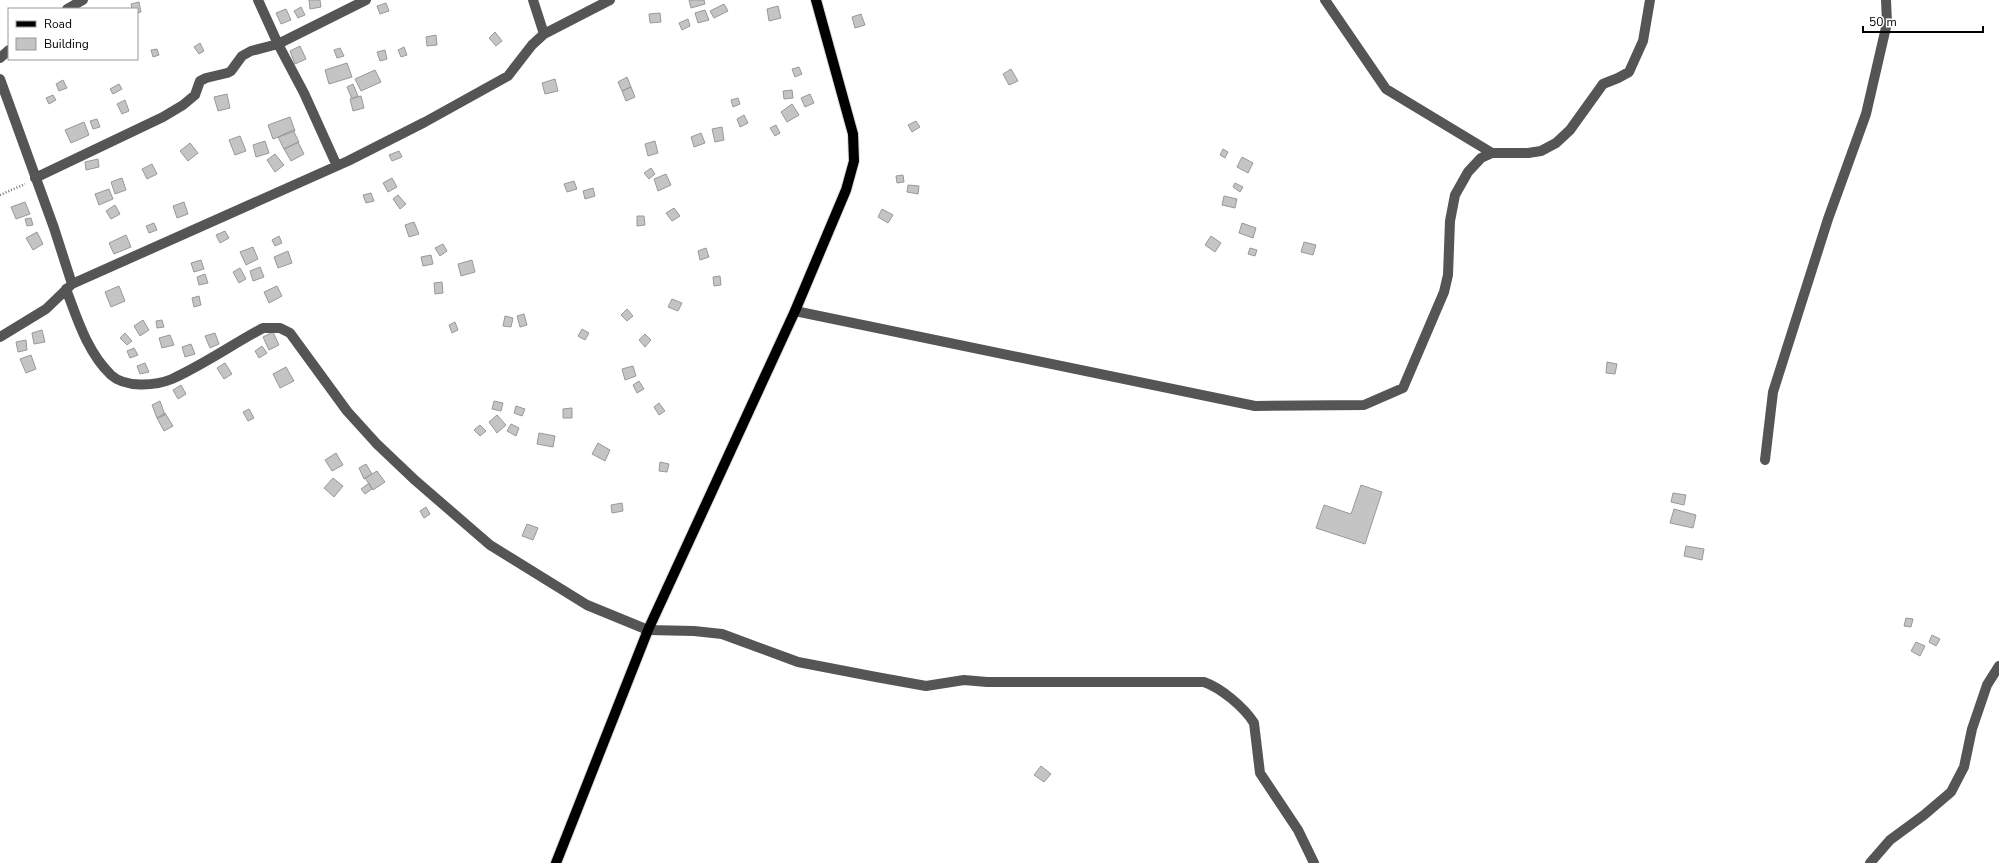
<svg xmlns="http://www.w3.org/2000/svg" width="1999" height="863" viewBox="0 0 1999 863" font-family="'Nunito Sans',sans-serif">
<rect width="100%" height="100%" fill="#fff"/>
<path fill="#c4c4c4" stroke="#999" d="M309 0H320L321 7 310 9Z
M689 0H704L705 4 691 8Z
M139 2 141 12 137 13V9H132L131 4Z
M386 3 389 11 380 14 377 6Z
M724 4 728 11 714 18 710 11Z
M778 6 781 18 769 21 767 9Z
M301 7 305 15 298 18 294 11Z
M286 9 291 20 281 24 276 13Z
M705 10 709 20 698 23 695 13Z
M660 13 661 22 650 23 649 14Z
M861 14 865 25 855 28 852 17Z
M688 19 690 26 682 30 679 23Z
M495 32 502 41 496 46 489 38Z
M436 35 437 45 427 46 426 37Z
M200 43 204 51 199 54 194 47Z
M300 46 306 59 295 64 290 51Z
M404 47 407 55 401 57 398 50Z
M340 48 344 56 337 58 334 50Z
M157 49 159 55 153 57 151 50Z
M385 50 387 59 380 61 377 52Z
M347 63 352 77 329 84 325 70Z
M799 67 802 74 795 77 792 69Z
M1011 69 1018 81 1009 85 1003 74Z
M375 70 381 82 361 91 355 79Z
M627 77 631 87 622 91 618 82Z
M555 79 558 91 545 94 542 83Z
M63 80 67 88 59 91 56 84Z
M119 84 122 89 113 94 110 89Z
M353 84 358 96 352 99 347 87Z
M631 87 635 97 626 101 622 91Z
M792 90 793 98 784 99 783 91Z
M227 94 230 108 218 111 214 97Z
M810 94 814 103 805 107 801 98Z
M53 95 56 100 49 104 46 98Z
M361 96 364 108 353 111 350 99Z
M738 98 740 104 733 107 731 100Z
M125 100 129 111 122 114 117 104Z
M792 104 799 115 787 122 781 112Z
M744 115 748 123 740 127 737 119Z
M290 117 295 131 273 139 268 125Z
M97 119 100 127 93 129 90 121Z
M916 121 920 127 912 132 908 125Z
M84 122 89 135 71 143 65 130Z
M776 125 780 133 775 136 770 128Z
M722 127 724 140 715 142 712 129Z
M293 130 299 142 284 149 278 137Z
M701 133 705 143 694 147 691 137Z
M240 136 246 151 235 155 229 140Z
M265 141 269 153 256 157 253 145Z
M655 141 658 153 648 156 645 144Z
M298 142 304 154 291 161 284 149Z
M190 143 198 153 188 161 180 151Z
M1223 149 1228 152 1225 158 1220 155Z
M399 151 402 157 392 161 389 155Z
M275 154 284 165 275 172 267 160Z
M1242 157 1253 163 1248 173 1237 167Z
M98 159 99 167 86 170 85 162Z
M152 164 157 174 147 179 142 169Z
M651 168 655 174 649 179 644 173Z
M666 174 671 185 658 191 654 179Z
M903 175 904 182 897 183 896 176Z
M122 178 126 190 115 194 111 182Z
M392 178 397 187 388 192 383 183Z
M574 181 577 189 567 192 564 184Z
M1235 183 1243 187 1240 192 1233 187Z
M908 185 919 186 918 194 907 192Z
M593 188 595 196 585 199 583 191Z
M109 189 113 199 99 205 95 194Z
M371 193 374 201 366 203 363 195Z
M398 195 406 204 400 209 393 199Z
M1224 196 1237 199 1235 208 1222 205Z
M25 202 30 214 16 219 11 207Z
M184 202 188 214 177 218 173 206Z
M115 205 120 214 111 219 106 211Z
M674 208 680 216 672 221 666 213Z
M882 209 893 215 888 223 878 217Z
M637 216H644L645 225 637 226Z
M31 218 33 225 27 226 25 219Z
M414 222 419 234 409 237 405 225Z
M154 223 157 230 149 233 146 226Z
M1242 223 1256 228 1253 238 1239 233Z
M225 231 229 238 220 243 216 235Z
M37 232 43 244 33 250 26 238Z
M126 235 131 247 114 254 109 243Z
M279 236 282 243 275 246 272 240Z
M1211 236 1221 243 1215 252 1205 245Z
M1304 242 1316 245 1313 255 1301 252Z
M443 244 447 251 440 256 435 248Z
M253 247 258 259 246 265 240 252Z
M706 248 709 257 700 260 698 251Z
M1250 248 1257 250 1255 256 1248 254Z
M288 251 292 263 278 268 274 257Z
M431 255 433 264 423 266 421 257Z
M201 260 204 269 194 272 191 263Z
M472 260 475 272 461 276 458 264Z
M260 267 264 277 253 281 250 271Z
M240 268 246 279 239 283 233 272Z
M205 274 208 283 199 285 197 277Z
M720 276 721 285 714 286 713 277Z
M442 282 443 293 435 294 434 283Z
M119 286 125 301 111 307 105 292Z
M277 286 282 296 269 303 264 292Z
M199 296 201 305 194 307 192 298Z
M672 299 682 303 678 311 668 307Z
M627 309 633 316 627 321 621 315Z
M524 314 527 325 520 327 517 316Z
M505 316 513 318 511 327 503 326Z
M143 320 149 330 140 336 134 326Z
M162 320 164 327 157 328 156 321Z
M455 322 458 330 452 333 449 325Z
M582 329 589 333 585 340 578 336Z
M42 330 45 342 34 344 32 333Z
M273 332 279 345 269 350 263 337Z
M125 333 132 341 127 345 120 338Z
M215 333 219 344 210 348 205 336Z
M645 334 651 340 645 347 639 340Z
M170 335 174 345 162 348 159 338Z
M26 340 27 350 18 352 16 342Z
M191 344 195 354 185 357 182 347Z
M262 346 267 353 259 358 255 351Z
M134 348 138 355 130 358 127 351Z
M31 355 36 369 26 373 20 359Z
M1607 362 1617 364 1615 374 1606 373Z
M145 363 149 372 140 374 137 366Z
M225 363 232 374 224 379 217 368Z
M633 366 636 376 625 380 622 369Z
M286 367 294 381 280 388 273 374Z
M639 381 644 389 637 393 633 385Z
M181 385 186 394 178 399 173 390Z
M160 401 165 415 157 418 152 405Z
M494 401 503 403 501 411 492 409Z
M659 403 665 411 659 415 654 407Z
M516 406 525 409 522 416 514 413Z
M572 408V418H563V409Z
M249 409 254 418 248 421 243 412Z
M165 413 173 426 164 431 157 418Z
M497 415 506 425 497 433 489 422Z
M511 424 519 428 516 436 507 431Z
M480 425 486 431 480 436 474 430Z
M539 433 555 436 553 447 537 444Z
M598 443 610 450 605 461 592 454Z
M336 453 343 465 332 471 325 460Z
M660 462 669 464 667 472 659 471Z
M366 464 372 474 364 479 359 468Z
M377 471 385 482 373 490 365 478Z
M333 478 343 486 334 497 324 488Z
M369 483 372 489 365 494 361 489Z
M1361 485 1382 492 1365 544 1316 528 1324 505 1351 514Z
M1673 493 1686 495 1684 505 1671 502Z
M622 503 623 511 612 513 611 505Z
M426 507 430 514 424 518 420 511Z
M1674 509 1696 515 1693 528 1670 523Z
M527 524 538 528 533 540 522 536Z
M1686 546 1704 549 1702 560 1684 556Z
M1906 618 1913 619 1911 627 1904 626Z
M1932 635 1940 639 1936 646 1929 642Z
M1916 642 1925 646 1920 656 1911 651Z
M1041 766 1051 774 1044 782 1034 775Z"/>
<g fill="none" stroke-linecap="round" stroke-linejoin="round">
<g stroke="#dbdbdb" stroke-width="12">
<path id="major" d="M556 863 648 630 795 311 846 190 854 161 853 134 816 0"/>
</g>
<path stroke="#777" stroke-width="2.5" stroke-dasharray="1 2" stroke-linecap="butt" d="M0 195 25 184"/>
<path stroke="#555" stroke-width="10" d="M258 0 278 44 304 93 337 166
M533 0 544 34
M1325 0 1386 89 1492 153
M67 9 83 0
M0 58 9 50
M0 79 54 228 72 284
M35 178 163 117 183 105 195 95 200 81 206 78 227 73 231 71 242 56 251 51 278 44 366 0
M66 289C77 318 87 352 111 375 125 388 155 386 172 379 203 365 233 344 263 328H280L290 333 347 411 376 443 416 481 490 545 587 605 648 630 694 631 722 634 798 662 876 677 926 686 964 680 987 682H1204C1221 688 1244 707 1254 723L1260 773 1298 830 1314 863
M795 311 1255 406 1364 405 1403 388 1444 292 1448 275 1450 221 1455 195 1468 172 1481 158 1492 153H1528L1541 151 1556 143 1570 130 1603 84 1618 78 1629 72 1643 41 1650 0
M0 337 46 309 72 284 348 161 425 122 508 76 532 45 544 34 610 0
M1765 460 1773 392 1828 219 1866 114 1887 23 1886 0
M1870 863 1890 840 1924 815 1951 792 1964 767 1972 729 1987 685 1999 666"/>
<use href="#major" stroke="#000" stroke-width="10"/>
</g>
<rect x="8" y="8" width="130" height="52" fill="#ffffff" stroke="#999999"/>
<rect x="16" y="21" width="20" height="6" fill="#000000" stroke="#999999"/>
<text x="44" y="28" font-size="12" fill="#000000">Road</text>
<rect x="16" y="38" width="20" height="12" fill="#c4c4c4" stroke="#999999"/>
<text x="44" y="48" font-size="12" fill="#000000">Building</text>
<path d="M1863 26v6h120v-6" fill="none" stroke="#000000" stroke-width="2"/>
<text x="1869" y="26" font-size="12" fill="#000000" stroke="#ffffff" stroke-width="3" paint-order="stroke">50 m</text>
</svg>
